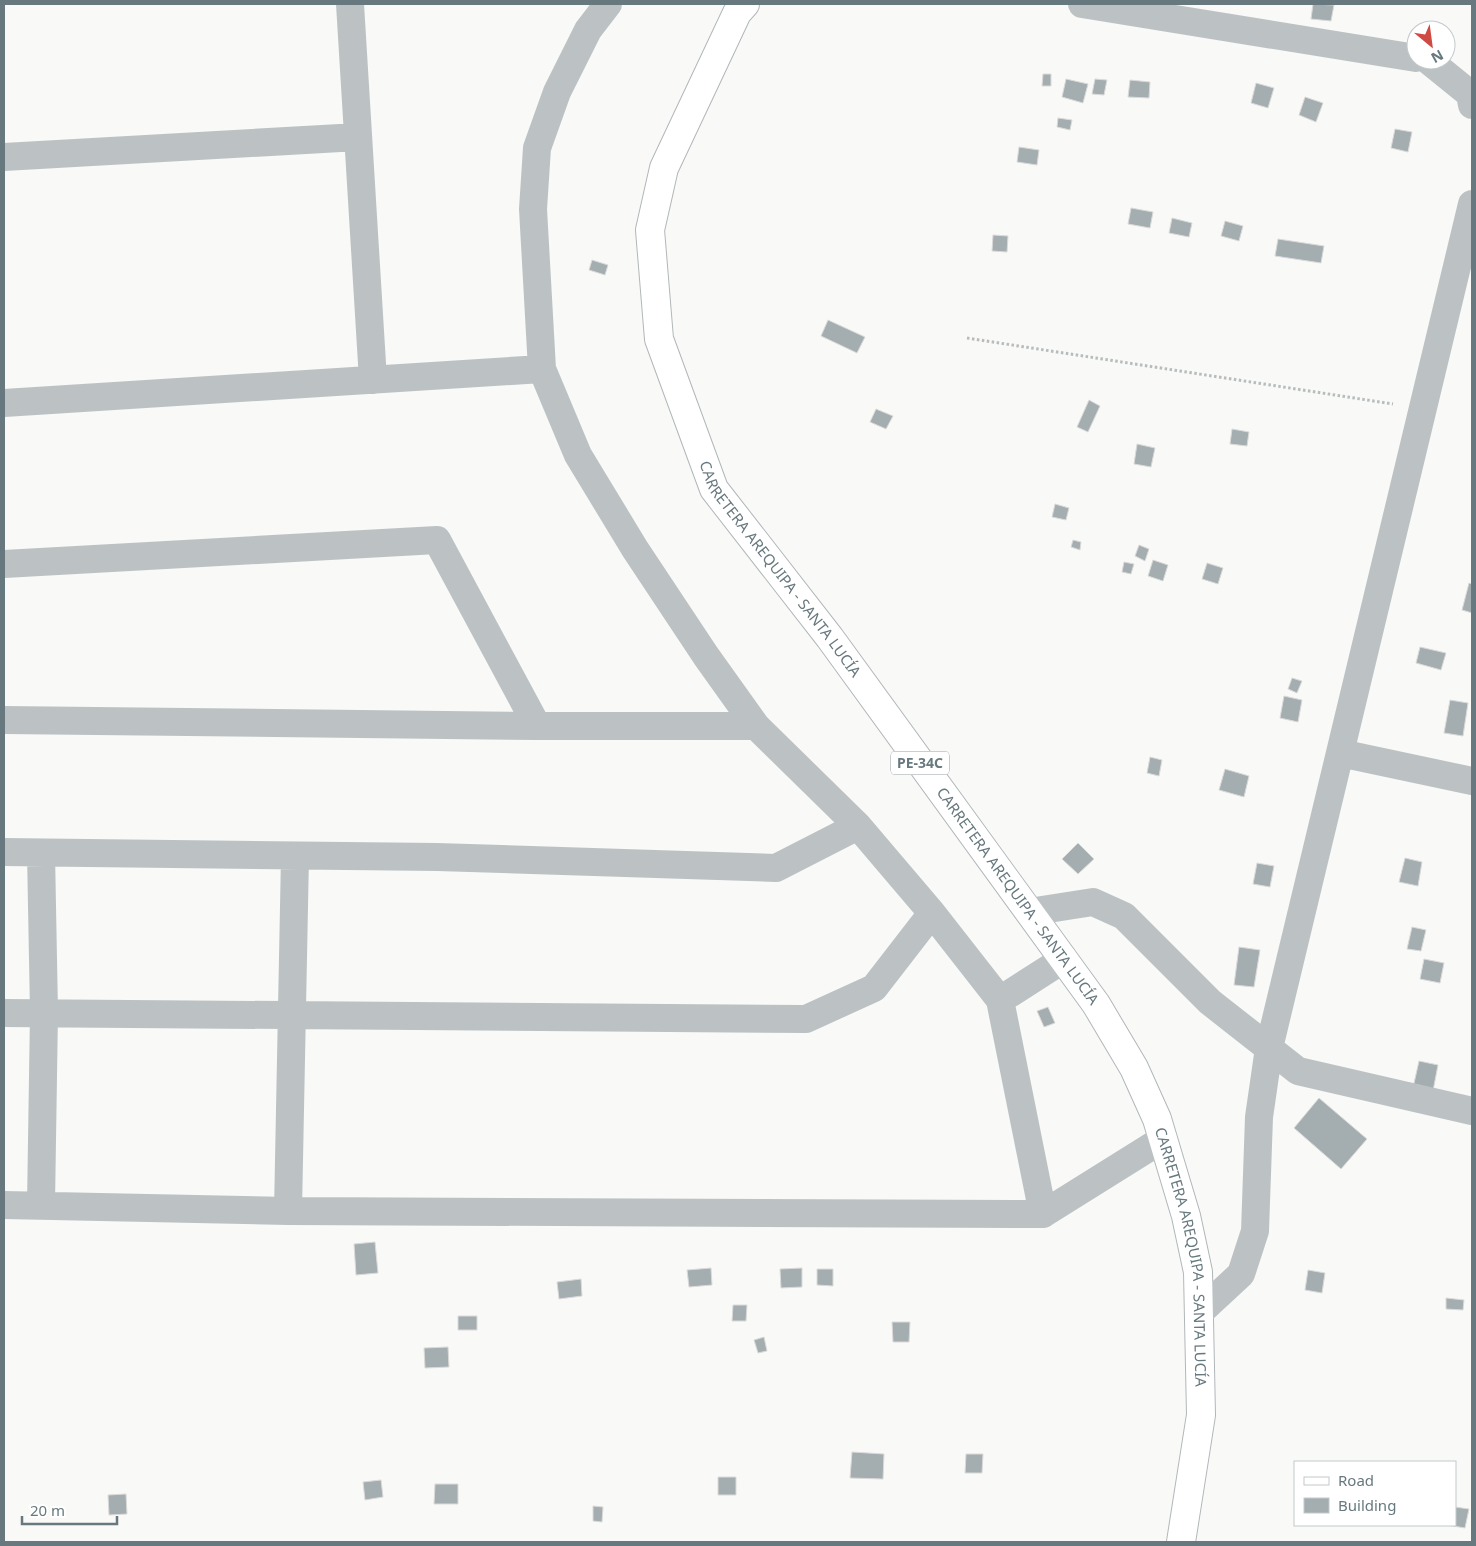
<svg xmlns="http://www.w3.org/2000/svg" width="1476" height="1546" viewBox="0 0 1476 1546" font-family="'Noto Sans',sans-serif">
<rect width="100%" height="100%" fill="#f9f9f7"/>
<path fill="#a4aeb1" stroke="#dbdad9" d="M1313 4 1334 5 1331 21 1311 19Z
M1043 74H1051V86H1042Z
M1066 79 1088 84 1083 103 1062 97Z
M1095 79 1107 80 1104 95 1092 94Z
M1130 80 1150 82 1149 98 1128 97Z
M1256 83 1274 88 1268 108 1251 103Z
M1305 97 1323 103 1316 122 1299 115Z
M1058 118 1072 120 1070 130 1057 127Z
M1395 129 1412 132 1408 152 1391 148Z
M1019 147 1039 150 1037 165 1017 162Z
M1131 208 1153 212 1150 228 1128 224Z
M1172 218 1192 223 1189 237 1169 233Z
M1225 221 1243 226 1239 241 1221 236Z
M993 235 1008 236 1007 252 992 251Z
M1278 239 1324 246 1321 263 1275 256Z
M592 260 608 265 605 275 589 270Z
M828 320 865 337 857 353 821 336Z
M1089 400 1100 406 1088 432 1077 427Z
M876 409 893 416 886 429 870 422Z
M1232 429 1249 432 1247 446 1230 444Z
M1137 444 1155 448 1151 467 1134 464Z
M1055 504 1069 508 1066 520 1052 517Z
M1073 540 1081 542 1080 550 1071 547Z
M1139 545 1149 549 1145 561 1135 556Z
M1153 560 1168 565 1163 581 1148 576Z
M1124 562 1134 564 1131 574 1122 572Z
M1207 563 1223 568 1218 584 1202 579Z
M1469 583 1472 584V613L1462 610Z
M1420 647 1446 653 1441 670 1416 663Z
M1292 678 1302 681 1297 693 1288 689Z
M1284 696 1302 700 1298 722 1280 718Z
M1450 700 1468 703 1463 736 1444 733Z
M1150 757 1162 760 1159 776 1147 773Z
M1225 769 1249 776 1244 797 1219 790Z
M1078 843 1094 859 1078 874 1062 859Z
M1405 858 1422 862 1418 886 1399 882Z
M1257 863 1274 866 1270 887 1253 884Z
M1412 927 1426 930 1421 951 1407 949Z
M1239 947 1260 950 1254 987 1234 985Z
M1424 959 1444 963 1440 983 1420 979Z
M1048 1007 1055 1023 1044 1027 1037 1011Z
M1419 1061 1438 1065 1432 1096 1412 1092Z
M1319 1098 1367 1139 1341 1169 1294 1128Z
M375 1242 378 1273 356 1275 354 1244Z
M711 1268 712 1285 689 1287 687 1270Z
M802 1268V1287L781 1288 780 1269Z
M817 1269H833V1286L817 1285Z
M1308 1270 1325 1273 1322 1293 1305 1290Z
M581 1279 582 1296 559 1299 557 1282Z
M1446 1298 1464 1300 1463 1310 1446 1309Z
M733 1305H747L746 1321H732Z
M458 1316H477V1330H458Z
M892 1322H910L909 1342H893Z
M764 1337 767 1351 758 1353 754 1340Z
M448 1347 449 1367 425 1368 424 1348Z
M852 1452 884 1454 883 1479 850 1478Z
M966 1454H983L982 1473H965Z
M718 1477H736V1495H718Z
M381 1480 383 1497 365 1500 363 1482Z
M435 1484H458V1504H434Z
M126 1494 127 1514 109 1515 108 1495Z
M593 1506 603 1507 602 1522 593 1521Z
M1455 1507 1469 1509 1465 1528 1447 1525H1455Z"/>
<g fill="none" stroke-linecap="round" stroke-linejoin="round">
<g stroke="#b1b7b9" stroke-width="30">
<g id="primary">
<path id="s1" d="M745 4 737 13 664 168 650 230 659 339 714 489 830 638 1096 1004 1134 1068 1157 1119 1186 1216 1198 1272 1201 1415 1181 1542"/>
</g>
</g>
<path stroke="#b7bcbd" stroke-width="3" stroke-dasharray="2.5 2.5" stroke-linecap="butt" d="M967 338 1393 404"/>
<path stroke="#bcc2c4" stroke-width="28" d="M350 4 373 380
M608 4 588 30 557 92 537 148 533 209 542 369 578 455 635 549 706 656 756 726 858 826 932 913 1000 1000 1043 1214
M1082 4 1416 58
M1428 60 1470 94 1472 105
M4 157 358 137
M4 403 542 369
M4 564 437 540 537 726
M4 720 537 726H756
M1340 753 1472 781
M4 852 437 857 776 868 858 826
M1029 912 1093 902 1124 916 1210 1002 1298 1071 1472 1111
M1000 1000 1064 959
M4 1013 806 1019 874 988 932 913
M4 1205 288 1211 1043 1214 1163 1139
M41 1205 44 1012 41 853
M288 1211 295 856
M1200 1312 1241 1274 1255 1231 1259 1117 1269 1048 1472 204"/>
<use href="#primary" stroke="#fff" stroke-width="28"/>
</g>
<g text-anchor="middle" stroke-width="5" stroke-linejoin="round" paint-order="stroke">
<rect fill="#fff" stroke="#95a1a5" stroke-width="1" x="891" y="751.5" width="58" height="23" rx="4"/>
<g font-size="14" font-weight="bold" fill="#67797e">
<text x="920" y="768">PE-34C</text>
</g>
<g font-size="15" fill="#67797e" stroke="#fff">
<text dy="5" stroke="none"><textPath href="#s1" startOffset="619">CARRETERA AREQUIPA - SANTA LUCÍA</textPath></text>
<text dy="5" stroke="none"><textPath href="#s1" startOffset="1024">CARRETERA AREQUIPA - SANTA LUCÍA</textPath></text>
<text dy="5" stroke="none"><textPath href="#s1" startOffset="1429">CARRETERA AREQUIPA - SANTA LUCÍA</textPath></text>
</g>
</g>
<rect width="1476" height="1546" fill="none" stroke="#67797e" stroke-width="10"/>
<rect x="1294" y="1461" width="162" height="65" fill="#ffffff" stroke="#c2c9cb"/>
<rect x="1304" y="1477" width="25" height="8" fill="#ffffff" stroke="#c2c9cb"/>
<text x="1338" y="1486" font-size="15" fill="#67797e">Road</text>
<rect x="1304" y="1498" width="25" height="15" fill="#a4aeb1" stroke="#c2c9cb"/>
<text x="1338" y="1511" font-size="15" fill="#67797e">Building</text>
<g transform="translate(1431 45) rotate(151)"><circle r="24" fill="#ffffff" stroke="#c2c9cb"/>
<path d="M0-4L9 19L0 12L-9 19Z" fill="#ce4a42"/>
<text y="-8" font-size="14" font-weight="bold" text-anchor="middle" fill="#67797e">N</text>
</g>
<path d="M22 1516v8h95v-8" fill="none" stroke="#67797e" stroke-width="2.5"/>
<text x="30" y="1516" font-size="15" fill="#67797e" stroke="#ffffff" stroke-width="4" paint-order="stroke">20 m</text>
</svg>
